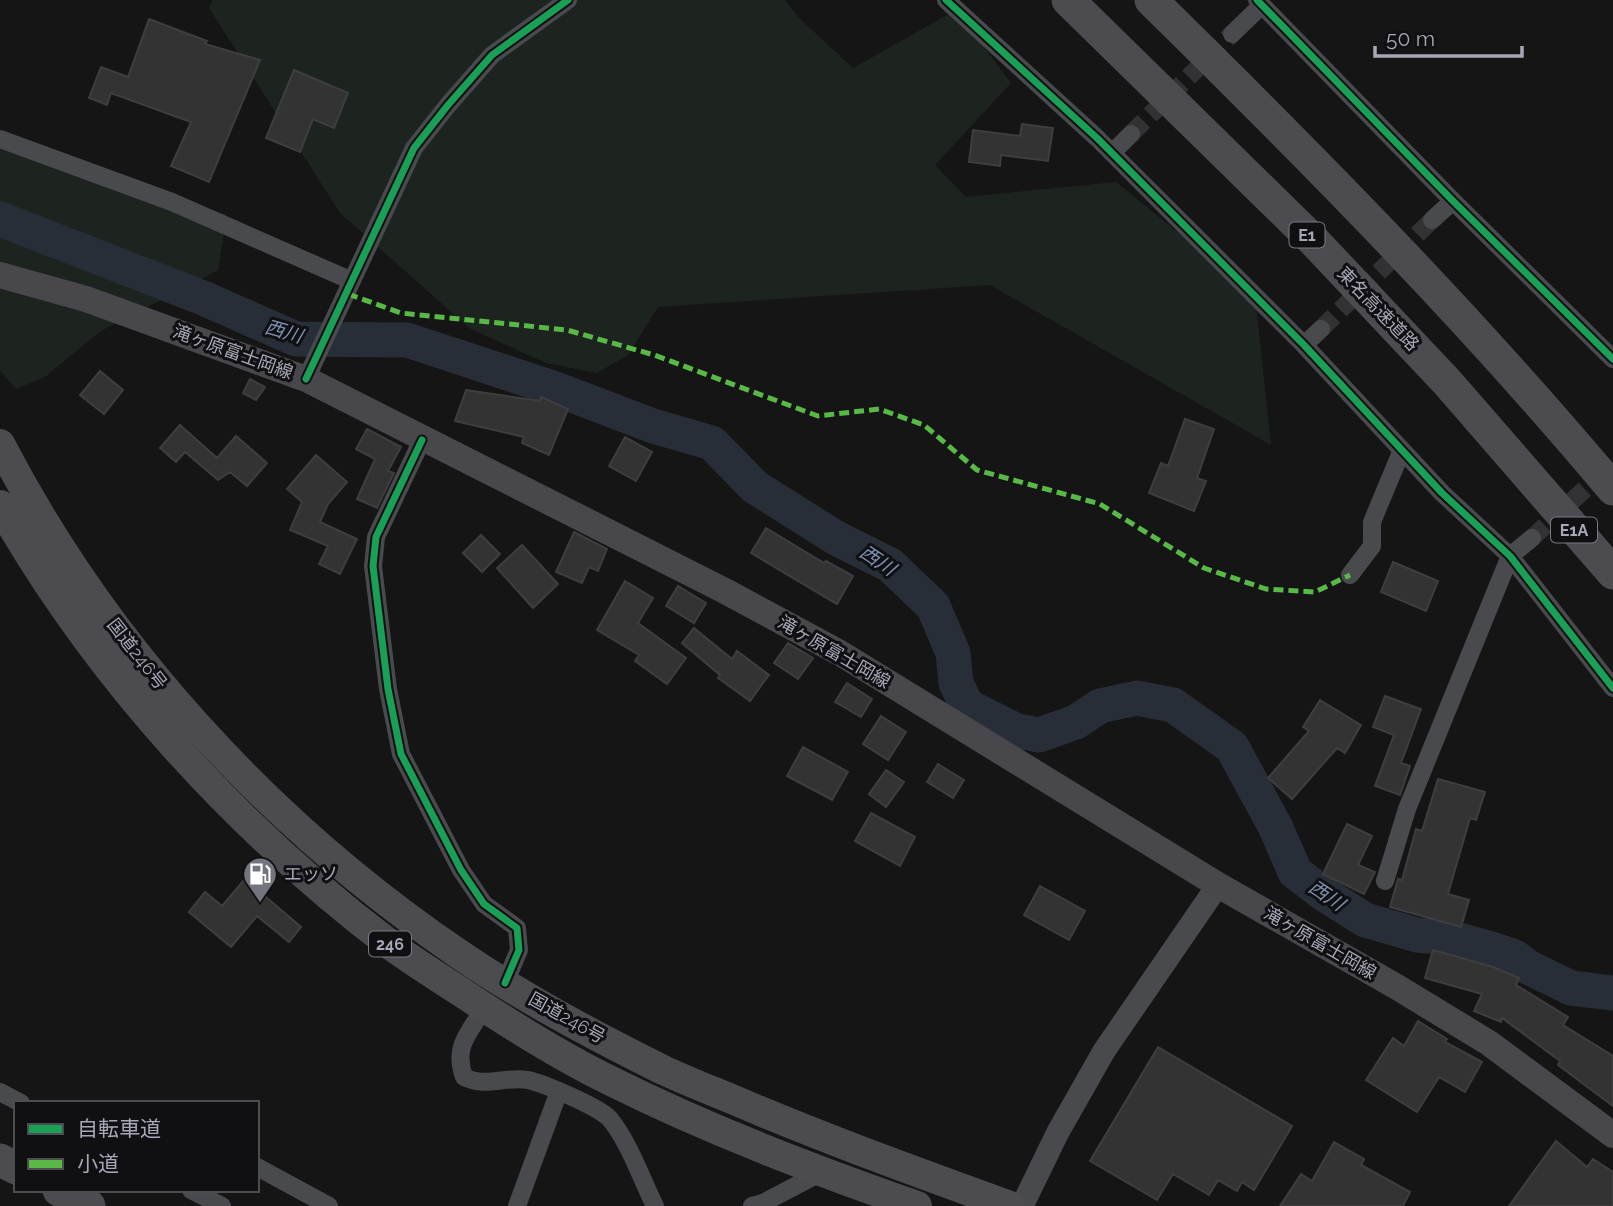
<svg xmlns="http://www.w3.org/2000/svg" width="1613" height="1206" viewBox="0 0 1613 1206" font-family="Raleway,'Noto Sans JP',sans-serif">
<rect width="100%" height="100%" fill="#151515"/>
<path fill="#1d241f" d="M213 0H785L798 17 853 68 956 10 1011 83 935 165 966 197 1116 182 1255 295 1271 445 990 285 658 307 628 355 597 373 546 363 469 328 340 213 209 8Z
M0 138 227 215 218 270 99 332 45 377 16 389 0 371Z"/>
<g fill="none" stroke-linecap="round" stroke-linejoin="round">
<path stroke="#282e37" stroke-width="35" d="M0 219 203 298 296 339 407 340 556 389 653 426 712 443 755 487 836 538 890 565 933 606 953 653 956 683 967 706 1017 731 1039 735 1076 722 1100 706 1137 698 1173 705 1232 747 1276 828 1295 872 1321 892 1365 920 1417 935 1452 938 1492 949 1515 957 1528 967 1571 988 1613 993"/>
</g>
<path fill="#333334" stroke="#3e3e41" stroke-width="2" d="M149 19 207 41 205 44 260 60 209 182 171 166 191 122 111 93 107 105 89 98 101 67 128 77Z
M294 70 348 93 334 128 313 119 300 152 266 138Z
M1022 124 1053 128 1048 161 1001 155 1000 166 969 162 973 130 1020 136Z
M100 371 123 390 104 414 80 395Z
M250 379 265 387 256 400 243 393Z
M466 390 540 401 541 397 568 409 549 455 522 443 524 437 455 421Z
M1185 419 1214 429 1197 478 1206 481 1194 511 1149 493 1161 463 1168 466Z
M180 425 217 458 236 436 267 463 247 486 230 472 218 480 185 452 176 462 160 448Z
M367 429 401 447 388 471 394 473 377 508 357 499 375 459 356 449Z
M625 437 652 452 636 481 609 466Z
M316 455 347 482 328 504 320 522 357 539 340 574 319 564 328 546 290 530 302 502 287 489Z
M766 528 824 563 826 561 853 576 837 604 751 553Z
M574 532 607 549 598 571 589 567 582 583 556 572Z
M481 535 500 554 482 572 463 553Z
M522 545 558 584 533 608 497 568Z
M1393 562 1438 581 1426 611 1381 592Z
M625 581 653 598 638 623 686 658 667 684 635 661 639 655 597 630Z
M678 586 706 603 694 623 666 606Z
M694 628 732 659 737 651 769 675 750 701 718 678 720 675 682 643Z
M788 643 813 658 798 679 774 663Z
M847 683 872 699 861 717 835 702Z
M1385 696 1421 709 1401 763 1410 766 1400 795 1375 786 1394 735 1373 727Z
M1320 700 1361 725 1345 753 1337 748 1292 799 1268 778 1309 731 1303 727Z
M881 716 906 732 888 760 863 744Z
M803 747 848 772 832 800 787 776Z
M938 764 964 780 953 798 927 782Z
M886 770 904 782 886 807 869 794Z
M1438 779 1485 792 1476 820 1470 818 1448 894 1469 900 1461 927 1390 907 1398 879 1402 880 1416 829 1422 831Z
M871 813 915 837 900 866 855 841Z
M1347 824 1372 836 1358 865 1375 872 1364 894 1323 874Z
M245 879 301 927 289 942 257 916 231 947 189 912 205 892 222 906Z
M1040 886 1085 911 1069 940 1024 915Z
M1433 950 1493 967 1519 978 1516 985 1568 1017 1563 1025 1613 1056V1106L1558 1065 1560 1061 1502 1018 1501 1022 1474 1011 1482 994 1425 978Z
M1418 1021 1447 1039 1445 1042 1482 1062 1465 1092 1439 1077 1417 1112 1366 1080 1393 1038 1404 1046Z
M1158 1047 1292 1126 1254 1190 1242 1182 1237 1191 1218 1180 1209 1195 1173 1174 1157 1200 1090 1161Z
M1556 1141 1587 1167 1593 1159 1613 1172V1206H1509Z
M1334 1142 1364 1159 1361 1165 1410 1192 1403 1206H1280L1301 1174 1312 1181Z"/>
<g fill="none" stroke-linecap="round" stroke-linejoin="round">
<path stroke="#323235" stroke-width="18" stroke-dasharray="18 9" stroke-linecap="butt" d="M1131 134 1232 34
M1321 329 1432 220
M1532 538 1613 463"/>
<path stroke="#494a4e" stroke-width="18" d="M946 0 1097 138 1304 345 1442 493 1510 556 1613 688
M1257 0 1453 201 1613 359
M1232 34 1262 5
M0 139 172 202 352 281
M1112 153 1131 134
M1432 220 1453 201
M1304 345 1321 329
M306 379 414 148 448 105 492 55 568 0
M422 440 376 537 373 566 388 689 401 754 461 870 484 904 517 928 519 950 505 983
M1350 575 1372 546V522L1402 450
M1385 881 1407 809 1510 556 1532 538
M485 1007C469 1033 453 1046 464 1077 486 1088 505 1076 528 1080 545 1084 599 1107 610 1119 630 1144 641 1178 655 1206
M0 1092 21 1103
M257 1167 329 1206
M191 1190 222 1206
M517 1206 559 1091
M752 1206 763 1203 822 1172"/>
<path stroke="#494a4e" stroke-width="23" d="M1022 1206 1058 1132 1104 1051 1218 885"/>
<path stroke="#48484c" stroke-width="26" d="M0 275 86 299 306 379 725 591 840 653 1218 885 1397 987 1489 1043 1613 1135"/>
<path stroke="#4c4c50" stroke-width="30" d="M0 444C106 648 269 825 459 954 523 998 593 1035 663 1070 689 1082 715 1092 741 1103 830 1141 920 1173 1010 1206
M0 505C97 676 236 828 392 946 414 962 438 977 461 992 509 1024 558 1055 609 1080 709 1130 812 1169 917 1206"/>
<path stroke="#4c4c50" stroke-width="33" d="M1068 0 1313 240 1447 382 1613 573
M1151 0C1311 157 1469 317 1613 489
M0 1160 16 1168
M59 1190 89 1206"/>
<path stroke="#58b947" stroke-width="5" stroke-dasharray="10 5" stroke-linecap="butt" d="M348 294 401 313 567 330 654 355 818 416 879 409 924 425 977 470 1100 504 1204 568 1266 589 1315 592 1350 575"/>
<g stroke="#100f11" stroke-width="11">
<path id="cycleway" d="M946 0 1097 138 1304 345 1442 493 1510 556 1613 688
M1257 0 1453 201 1613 359
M306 379 414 148 448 105 492 55 568 0
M422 440 376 537 373 566 388 689 401 754 461 870 484 904 517 928 519 950 505 983"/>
</g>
<use href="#cycleway" stroke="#1a9f57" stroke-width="7"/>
</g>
<defs>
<g id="fuel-pin" transform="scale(1.75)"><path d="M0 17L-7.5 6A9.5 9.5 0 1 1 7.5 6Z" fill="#73757e" stroke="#100f11"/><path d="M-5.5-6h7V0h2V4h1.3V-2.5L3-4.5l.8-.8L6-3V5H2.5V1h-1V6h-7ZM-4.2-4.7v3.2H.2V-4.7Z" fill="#fff"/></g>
</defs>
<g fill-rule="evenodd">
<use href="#fuel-pin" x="260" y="874"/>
</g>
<g text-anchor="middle" stroke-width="6" stroke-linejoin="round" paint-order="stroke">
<g fill="#100f11" stroke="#797a85" stroke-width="2">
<rect x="1289.5" y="222.5" width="35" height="25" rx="5"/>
<rect x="1551" y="517.5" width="46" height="25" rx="5"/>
<rect x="369" y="931.5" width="42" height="25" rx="5"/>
</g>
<g font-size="16" font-weight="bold" fill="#a6a8b7">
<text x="1307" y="241">E1</text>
<text x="1574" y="536">E1A</text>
<text x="390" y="950">246</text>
</g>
<g font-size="18" fill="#a6a8b7" stroke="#100f11">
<text transform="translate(1378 309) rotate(46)" y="6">東名高速道路</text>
<text transform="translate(233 352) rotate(20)" y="6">滝ヶ原富士岡線</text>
<text transform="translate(834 652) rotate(30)" y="6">滝ヶ原富士岡線</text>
<text transform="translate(137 654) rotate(52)" y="6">国道246号</text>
<text transform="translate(1320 943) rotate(30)" y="6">滝ヶ原富士岡線</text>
<text transform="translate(567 1018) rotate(29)" y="6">国道246号</text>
</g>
<g font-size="18" fill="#a6a8b7" stroke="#100f11" text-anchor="start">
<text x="284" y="880">エッソ</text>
</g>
<g font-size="19" font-style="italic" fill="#7c91b3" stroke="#100f11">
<text transform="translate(284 331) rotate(16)" y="7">西川</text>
<text transform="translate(878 560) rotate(34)" y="7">西川</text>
<text transform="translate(1327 895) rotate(34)" y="7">西川</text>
</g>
</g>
<rect x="14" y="1101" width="245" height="91" fill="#100f11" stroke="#4c4c53" stroke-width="2"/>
<rect x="28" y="1124" width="35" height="10" fill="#1a9f57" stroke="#4c4c53" stroke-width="2"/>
<text x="77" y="1136" font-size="21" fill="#a6a8b7">自転車道</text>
<rect x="28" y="1159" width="35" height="10" fill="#58b947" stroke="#4c4c53" stroke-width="2"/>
<text x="77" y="1171" font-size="21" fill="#a6a8b7">小道</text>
<path d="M1375 46v10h147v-10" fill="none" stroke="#a6a8b7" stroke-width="3.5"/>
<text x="1386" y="46" font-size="21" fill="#a6a8b7" stroke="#100f11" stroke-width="5" paint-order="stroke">50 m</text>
</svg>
